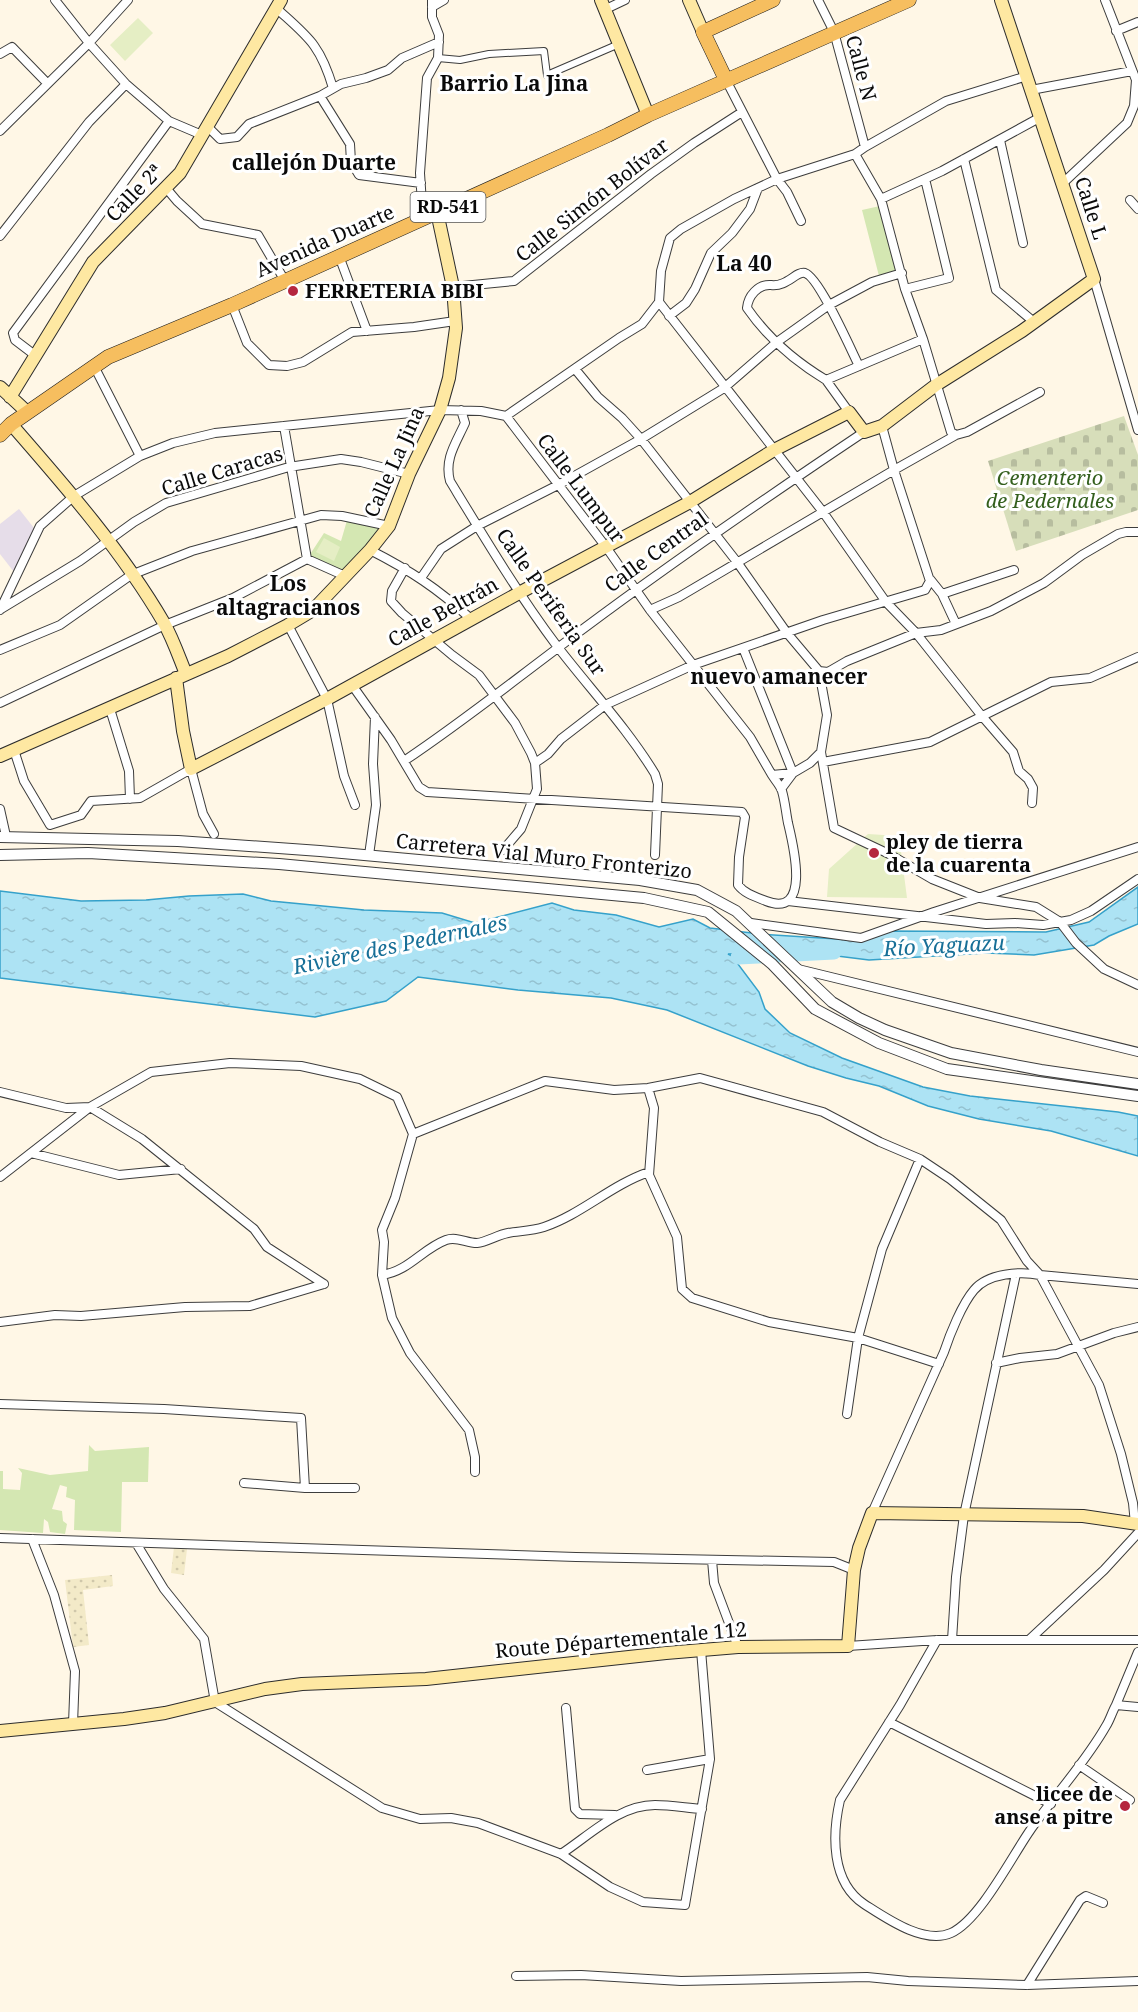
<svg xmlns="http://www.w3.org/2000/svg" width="1138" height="2012" viewBox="0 0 1138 2012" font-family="'Noto Serif',serif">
<defs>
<pattern id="farmland-dots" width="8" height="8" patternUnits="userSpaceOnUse" patternTransform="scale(1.5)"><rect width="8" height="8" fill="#f3eac8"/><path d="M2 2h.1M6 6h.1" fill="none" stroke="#cfc7aa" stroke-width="1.8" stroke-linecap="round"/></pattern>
<pattern id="cemetery-stones" width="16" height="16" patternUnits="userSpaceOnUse" patternTransform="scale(1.5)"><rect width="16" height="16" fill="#d7deba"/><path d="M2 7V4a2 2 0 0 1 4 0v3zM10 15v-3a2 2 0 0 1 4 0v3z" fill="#b7bd9f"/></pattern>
<pattern id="water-ripples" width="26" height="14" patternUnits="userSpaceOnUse" patternTransform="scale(1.5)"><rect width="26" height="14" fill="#ade3f4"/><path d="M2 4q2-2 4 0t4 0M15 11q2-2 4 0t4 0" fill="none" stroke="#94c1d0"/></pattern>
</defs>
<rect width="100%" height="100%" fill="#fff7e6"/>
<path fill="#e6dde9" d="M19 509 34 528 14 572 0 554V524Z"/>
<path fill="url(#farmland-dots)" d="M174 1547 187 1549 184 1575 171 1573Z
M112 1575 113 1586 83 1590 89 1645 73 1647 65 1580Z"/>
<path fill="url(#cemetery-stones)" d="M1124 416 1138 455V510L1016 551 988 461Z"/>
<path fill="#d4e7b2" d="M880 206 897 272 879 276 862 210Z
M348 517 385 525 345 576 307 559 324 533 341 541Z
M89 1445 95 1451 149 1447 148 1482H122L121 1532 74 1530 75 1500 66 1497 67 1487 60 1485 52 1509 62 1511 63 1521 67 1524 65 1534 50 1532 48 1522 44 1519 43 1533 0 1530V1471H3V1489L20 1490 22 1473 18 1468 50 1475 88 1471Z"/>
<path fill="#e5eec4" d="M138 18 153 33 125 61 110 45Z
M324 538 340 547 334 561 316 552Z
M868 834 899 836 907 898 827 897 829 869Z"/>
<path fill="url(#water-ripples)" stroke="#35a1ca" stroke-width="1.5" d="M1138 887V924L1109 936 1094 945 1034 955 986 953 869 960 805 952 728 954 732 956 759 992 765 1009 790 1033 842 1058 923 1087 970 1096 1118 1112 1138 1116V1156L1051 1131 979 1119 928 1106 879 1086 846 1078 808 1066 667 1010 611 998 518 990 418 977 386 1001 315 1017 0 978V891L81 901 146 900 189 896 243 894 271 901 364 910 442 913 475 923 552 903 574 910 616 915 659 927 693 919 710 928 760 934 853 940 886 931 1046 932 1089 922Z"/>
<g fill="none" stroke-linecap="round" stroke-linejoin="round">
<path stroke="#ade3f4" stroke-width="15" d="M738 957 834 952"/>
<g stroke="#3d3d3d" stroke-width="8">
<path id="pedestrian" d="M438 58 460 60 489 54 544 51 547 75 619 44"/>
</g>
<g stroke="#3d3d3d" stroke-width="10">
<path id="minor" d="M55 0 89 43 126 84 169 121 202 135
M818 0 834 32 865 147
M432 7 444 0
M276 8C308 37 320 44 333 88
M606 9 625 0
M1116 31 1138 22
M0 54 12 47 47 83
M726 80 777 179 787 192 801 221
M1031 90 1132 71
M320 96 350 144 351 162 359 175 421 183
M208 127 220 139 237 137 249 124 320 96 341 84 366 78 388 70 402 58 439 42
M0 131 89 43 128 0
M1000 140 1023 243
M855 154 881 199 905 289 923 339 951 432 956 435 967 432 1040 392
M964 159 996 290 1034 322
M1063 183 1127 123 1134 106 1136 80 1105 0
M166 188 177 201 202 224 258 235 285 281
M881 199 942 171 1039 118
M1130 200 1138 209
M423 219 420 173 427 78 438 58 439 35 432 17V0
M0 236 89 122 126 84
M339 256 367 331
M1094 279 1138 430
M453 287 514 281 651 174 694 143 742 112
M905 289 949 278 925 179
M659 302 823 512 886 602 916 633 981 715 1013 752 1019 771 1028 779 1033 788 1032 803
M232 305 247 343 269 365 287 366 303 362 352 332 414 327 455 321
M669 316 686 303 695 289 711 253 732 233 750 209 758 188
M36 356 15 340 13 333 169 121
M94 366 140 456
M859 366C851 350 819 277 805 273 796 271 787 287 771 285 758 284 748 296 747 308 767 337 796 362 826 380L923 339
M826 380 849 412
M461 410 465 423C456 443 444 459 450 481 484 537 518 594 557 646 590 689 627 728 655 774L658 784 655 855
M506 416 606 547 650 610 750 737 772 775 793 773 810 763 821 752 827 715 819 671 787 633 737 562 641 439 622 418 598 397 575 369
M284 426 307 559
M370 550C411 571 437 588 471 619
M405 568 392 591 391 601 402 613 452 655 479 675 515 723 531 753 535 763 537 789 521 829 503 850
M421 578 441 549 477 526 558 485 641 439 724 388 777 342 829 305 872 282 902 273
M930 579 942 594 956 624
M942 594 1014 570
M1 609 80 561 134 522 166 503 289 467 341 459 361 462 409 474
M0 610 40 526 74 496 140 456 173 443 215 433 440 410 481 411 506 416 619 338 642 324 659 302 661 271 670 238 681 229 734 199 777 179 855 154 865 147 946 101 1027 76
M650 610 679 597 894 470 882 426
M288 625 327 699 344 776 355 805
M743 648 793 773 781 789
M0 650 60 625 131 575 192 551 321 515 342 516 389 526
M819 671 828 672 847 661 916 633 941 630 991 611 1044 583 1082 555 1118 534 1126 532H1138
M352 685 391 740 419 787 427 792 742 812 745 817 739 857 738 885C745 894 756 897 766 901 812 919 793 844 788 823 786 813 785 801 782 791 780 785 775 780 772 775
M0 703 165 625 233 598 307 559 345 576
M110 709 129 771 130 799
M14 750 24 781 50 825 81 815 91 801 140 798 191 769 203 814 214 834
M821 752 834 828 889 854 932 879 980 898 1036 907 1060 922 1076 943 1104 969 1138 985
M404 761C458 725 507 686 559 647 658 572 761 501 864 432
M823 762 930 742 1051 682 1090 678 1138 657
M535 763 548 754 561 739 605 705 693 665 823 620 925 590 930 581 894 470 956 435
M0 809 6 836
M369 855 376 805 373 764 375 717
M788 901 986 924 1015 923 1043 925 1071 920 1091 911 1138 879
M751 923 861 938 934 912 1138 847
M798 969 1138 1052
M648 1088 654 1108 649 1175 677 1237 682 1289 692 1298 769 1322 858 1338 847 1414
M0 1092 66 1108 90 1107 142 1139 254 1229 267 1247 324 1284
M413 1134 545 1081 614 1090 648 1088 700 1078 823 1112 880 1142 920 1159 950 1179 1001 1220 1027 1261 1040 1275 1099 1385 1121 1454 1133 1503 1135 1524
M31 1153 119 1175 181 1169
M920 1159 882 1249 858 1338 939 1364
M0 1177 90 1107 151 1072 230 1063 301 1066 360 1079 397 1097 413 1134 395 1198 382 1230 384 1242 382 1275 392 1318 410 1353 469 1430 475 1457V1472
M382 1275C409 1271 422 1249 446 1240 457 1236 466 1243 477 1243 487 1242 497 1235 508 1233 519 1231 532 1231 544 1227 582 1214 611 1185 649 1172
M0 1322 55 1315 81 1316 185 1307 250 1306 324 1284
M996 1363 1020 1358 1057 1354 1114 1333 1138 1327
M0 1404 164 1409 301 1418 305 1488
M244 1483 305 1488H355
M872 1513 944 1352C950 1334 962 1304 974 1290 988 1273 1021 1271 1040 1275L1138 1284
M0 1538 576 1557 834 1562 854 1570
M32 1539 54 1595 75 1671 73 1724
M136 1543 164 1589 204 1639 215 1702 382 1808 420 1819 451 1818 478 1823 561 1854 610 1887 643 1902 685 1905 710 1759 701 1650
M712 1560 714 1583 738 1647
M1030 1639 1104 1570 1138 1533
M937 1640 900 1705 840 1800C832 1835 831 1882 864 1904 886 1918 924 1945 951 1933 980 1920 1012 1856 1031 1829 1055 1795 1085 1763 1106 1726 1110 1720 1112 1712 1116 1705L1138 1707
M952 1640 956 1577 964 1515 1016 1274
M848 1646 937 1640H1138
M1116 1705 1138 1652
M566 1708 575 1809 580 1814 615 1815
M889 1722 1051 1804
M1079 1765 1130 1800
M647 1770 710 1759
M561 1854C590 1835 619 1805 655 1805 671 1805 687 1808 702 1809
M516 1976 581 1975 681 1981 867 1977 908 1981 1027 1985 1138 1981
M1027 1985 1080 1900 1086 1896 1103 1903"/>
</g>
<g stroke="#3d3d3d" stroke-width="12">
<path id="tertiary" d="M0 837 178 841 320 851 640 880 697 890 736 911 832 1002 859 1018 885 1030 951 1053 1041 1070 1138 1084
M0 855 88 853 279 864 644 898 708 912 772 964 815 1009 879 1043 947 1069 1138 1096"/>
</g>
<g stroke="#2c2c2c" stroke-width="14">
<path id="secondary" d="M601 0 648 115
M689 0 703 32
M0 387 27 412
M10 397 93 262 180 173 281 0
M11 424C66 487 122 551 164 623 173 639 179 657 186 674
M176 678 183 731 191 769 327 699 519 593 690 502 774 450 849 412 864 432 882 426 936 385 1022 331 1094 279 1001 0
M0 756 228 656 288 625 313 610 370 550 389 526 409 474 440 410 449 378 456 328 453 287 437 212
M0 1731 124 1719 165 1713 265 1689 302 1684 426 1679 666 1653 738 1647 848 1646 854 1570 859 1548 872 1513 1083 1516 1138 1524"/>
</g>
<g stroke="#1b1b1b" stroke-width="15">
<path id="primary" d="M726 80 703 32 773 0
M0 435 11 424 108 357 232 305 608 135 648 115 909 0"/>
</g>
<use href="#pedestrian" stroke="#fff" stroke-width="6"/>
<use href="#minor" stroke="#fff" stroke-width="8"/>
<use href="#tertiary" stroke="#fff" stroke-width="10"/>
<use href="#secondary" stroke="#fee8a2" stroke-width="12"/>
<use href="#primary" stroke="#f6be5f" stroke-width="14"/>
</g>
<g fill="#b5263f" stroke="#fff" stroke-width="2">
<circle cx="293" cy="291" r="6"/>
<circle cx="874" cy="853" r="6"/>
<circle cx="1125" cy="1806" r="6"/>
</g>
<g text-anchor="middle" stroke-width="6" stroke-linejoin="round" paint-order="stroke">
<rect fill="#fff" stroke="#545454" stroke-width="1.5" x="410.5" y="192" width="75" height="30" rx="4.5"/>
<g font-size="18" font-weight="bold" fill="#0a0a0a">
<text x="448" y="213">RD-541</text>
</g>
<g font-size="20" fill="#0a0a0a" stroke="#fff">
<text transform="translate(861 68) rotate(75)" y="7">Calle N</text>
<text transform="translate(134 193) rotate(-46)" y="7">Calle 2ª</text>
<text transform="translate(592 200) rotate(-38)" y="7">Calle Simón Bolívar</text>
<text transform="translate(1091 208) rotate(72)" y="7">Calle L</text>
<text transform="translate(325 241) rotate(-24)" y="7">Avenida Duarte</text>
<text transform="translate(394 462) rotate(-66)" y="7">Calle La Jina</text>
<text transform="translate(222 471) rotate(-17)" y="7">Calle Caracas</text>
<text transform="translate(581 488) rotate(53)" y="7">Calle Lumpur</text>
<text transform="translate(656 552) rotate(-36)" y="7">Calle Central</text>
<text transform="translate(551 602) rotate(55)" y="7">Calle Periferia Sur</text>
<text transform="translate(443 612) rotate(-29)" y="7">Calle Beltrán</text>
<text transform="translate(544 856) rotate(6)" y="7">Carretera Vial Muro Fronterizo</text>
<text transform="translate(621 1640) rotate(-5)" y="7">Route Départementale 112</text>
</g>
<g font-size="20" font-weight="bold" fill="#0a0a0a" stroke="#fff" text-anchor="start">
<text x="305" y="298">FERRETERIA BIBI</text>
<text x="886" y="849">pley de tierra<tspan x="886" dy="23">de la cuarenta</tspan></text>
<text x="1113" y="1801" text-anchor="end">licee de<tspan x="1113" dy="23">anse a pitre</tspan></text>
</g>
<g font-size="20" font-style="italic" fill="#335f1d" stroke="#fff">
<text x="1050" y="485">Cementerio<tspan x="1050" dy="23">de Pedernales</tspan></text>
</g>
<g font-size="21" font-weight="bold" fill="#0a0a0a" stroke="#fff">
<text x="514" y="91">Barrio La Jina</text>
<text x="314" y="170">callejón Duarte</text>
<text x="744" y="271">La 40</text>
<text x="288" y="591">Los<tspan x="288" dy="24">altagracianos</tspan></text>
<text x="779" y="684">nuevo amanecer</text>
</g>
<g font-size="21" font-style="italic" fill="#176f97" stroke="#fff">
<text transform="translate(400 945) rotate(-12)" y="7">Rivière des Pedernales</text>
<text transform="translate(944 946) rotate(-3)" y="7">Río Yaguazu</text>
</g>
</g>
</svg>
